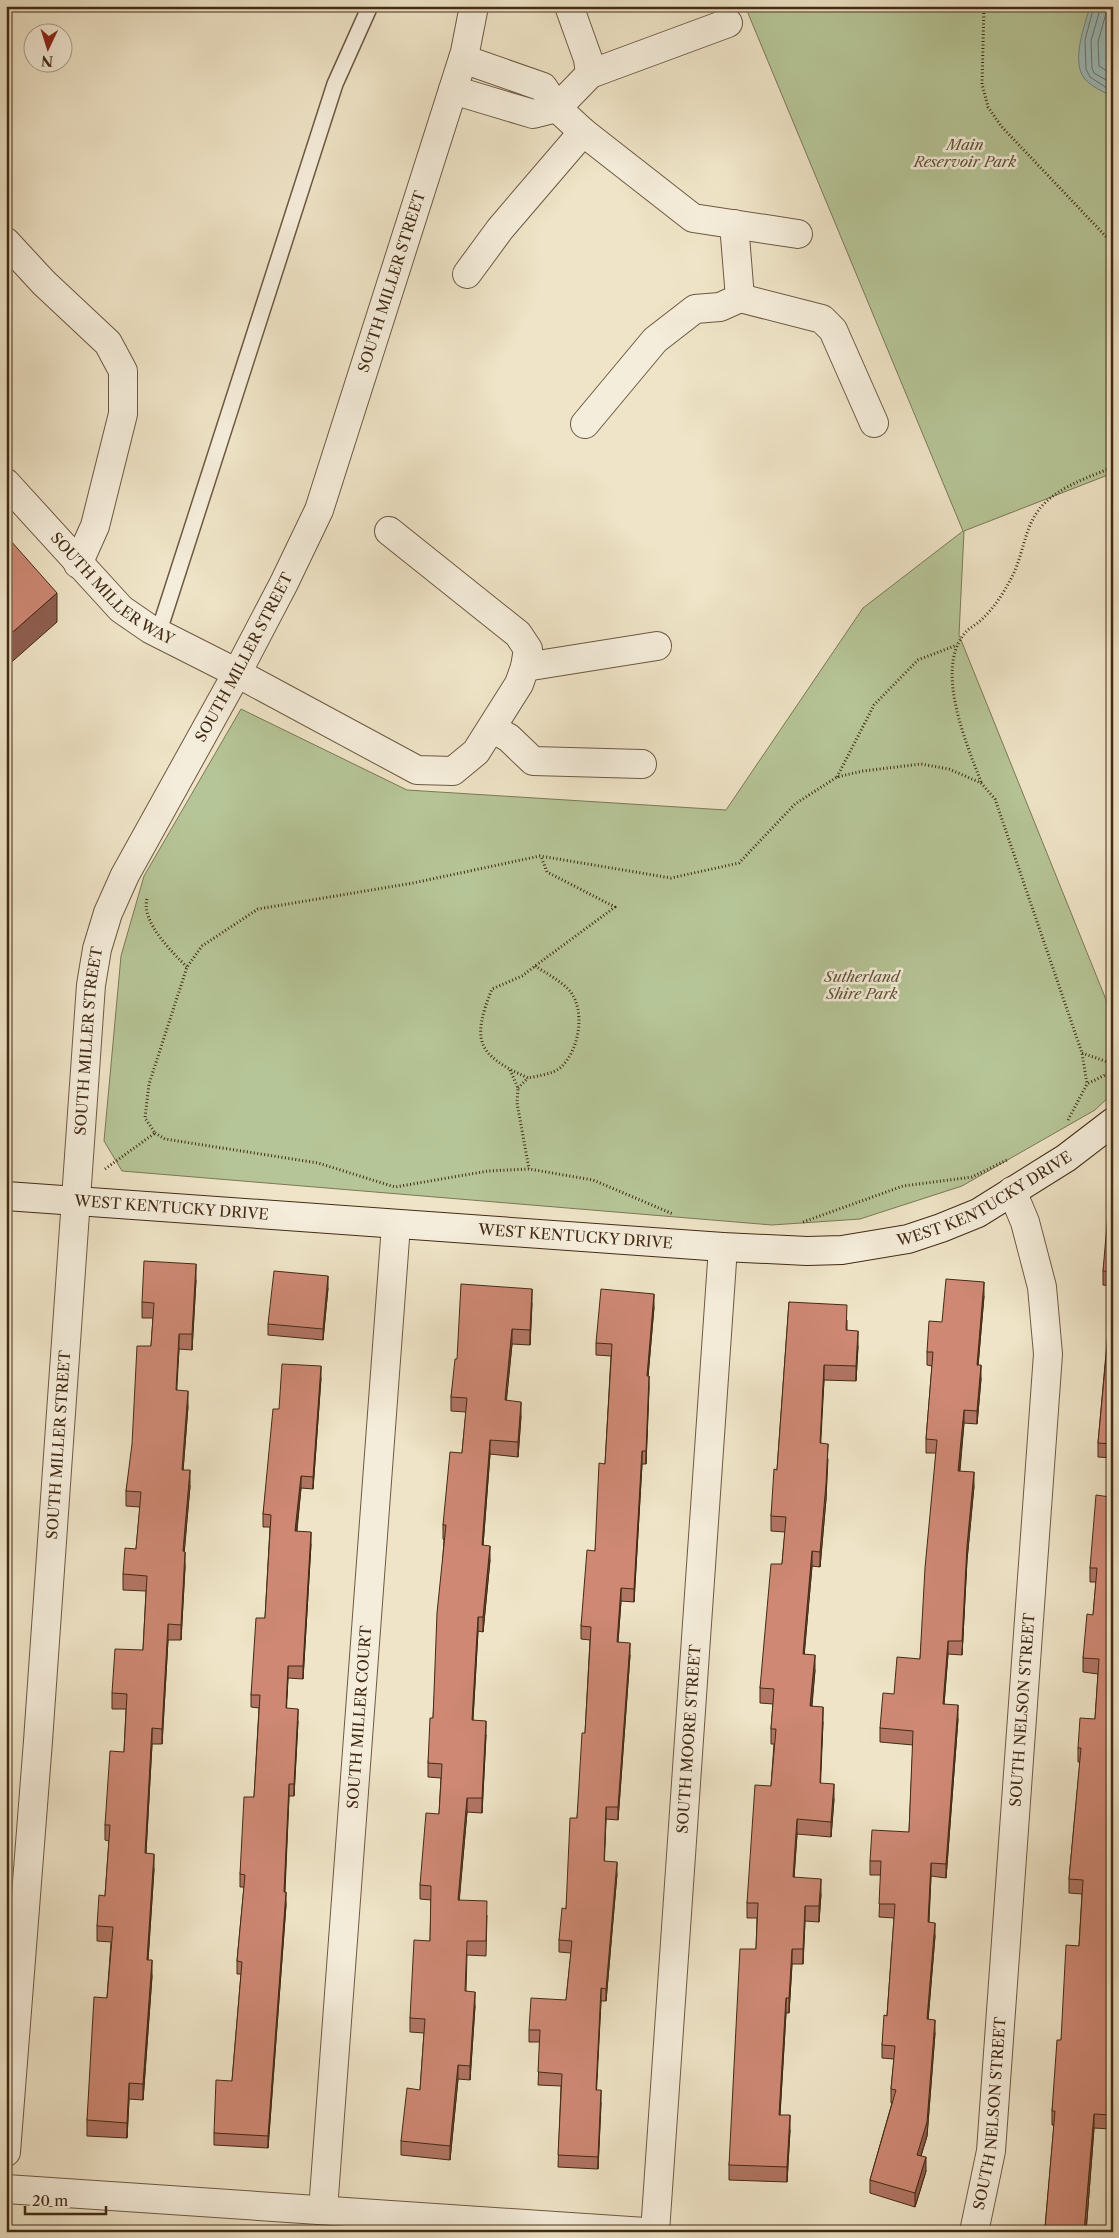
<svg xmlns="http://www.w3.org/2000/svg" width="1119" height="2238" viewBox="0 0 1119 2238" font-family="'Libre Caslon Text',serif">
<rect width="100%" height="100%" fill="#efe4c7"/>
<filter id="stains"><feTurbulence type="fractalNoise" baseFrequency=".004" numOctaves="4"/><feColorMatrix values="0 0 0 0 .2 0 0 0 0 .09 0 0 0 0 .02 0 0 0 .5 -.17"/></filter>
<radialGradient id="worn" r=".72"><stop offset=".6" stop-color="#630" stop-opacity="0"/><stop offset="1" stop-color="#630" stop-opacity=".3"/></radialGradient>
<path fill="#b6c597" stroke="#7c7856" d="M745 6H1113V473L964 531 959 635 1113 1017V1093L1095 1110 962 1186 860 1219 772 1225 122 1171 104 1141 121 956 144 876 241 709 407 790 726 810 863 608 963 531Z"/>
<path fill="#9cbdbd" stroke="#78837a" d="M1090 6H1113V97C1104 92 1090 86 1084 78 1071 60 1085 25 1090 6Z"/>
<g fill="none" stroke-linecap="round" stroke-linejoin="round">
<path stroke="#6f7469" stroke-width="1" d="M1094 6 1085 40 1086 69 1090 77 1113 92
M1101 6 1091 41 1092 68 1094 73 1113 84
M1108 6 1098 42 1099 66 1113 75"/>
<g stroke="#6d5942" stroke-width="18">
<path id="lane" d="M158 634 335 84 370 6"/>
</g>
<g stroke="#6d5942" stroke-width="30">
<g id="street">
<path d="M463 59 543 87 557 108 583 132 693 218 798 234"/>
<path d="M590 74 728 23"/>
<path d="M453 90 533 114 557 108 590 74 588 59 569 6"/>
<path d="M6 242 44 283 108 343 123 371V414L95 526 78 564"/>
<path d="M467 274 500 229 583 132"/>
<path d="M740 298 822 319 833 330 874 423"/>
<path d="M585 424 655 340 695 309 720 307 740 298 734 224"/>
<path id="s1" d="M6 483 121 609 150 629 237 673 417 770 453 771 476 752 519 684 525 667 528 649 518 634 389 531"/>
<path d="M525 667 657 646"/>
<path d="M492 728 509 738 533 761 642 764"/>
<path id="s2" d="M6 2152 38 1741 91 985 97 949 108 913 125 875 237 673 284 583 319 510 465 52 474 6"/>
<path d="M6 2189 645 2232"/>
<path id="s3" d="M323 2210 396 1225"/>
<path id="s4" d="M655 2232 723 1247"/>
<path id="s5" d="M974 2232 991 2151 1048 1354 1042 1287 1025 1222 1012 1191"/>
</g>
</g>
<g stroke="#422b15" stroke-width="30">
<g id="secondary">
<path id="s6" d="M6 1196 723 1247 807 1251 842 1250 908 1239 941 1228 978 1213 1066 1158 1113 1122"/>
</g>
</g>
<path stroke="#422b15" stroke-width="3" stroke-dasharray="1 2.5" stroke-linecap="butt" d="M984 6 982 84 988 107 1001 126 1113 244
M837 777 874 705 918 660 957 645
M981 782C967 745 934 669 965 633 970 627 978 624 983 618 996 606 1005 590 1013 575 1022 556 1024 535 1034 517 1050 489 1085 479 1113 467
M147 899C141 922 172 952 187 967
M535 966C546 973 561 981 570 991 586 1012 579 1050 561 1067 554 1074 537 1076 528 1078 477 1055 471 1041 492 989L522 976 535 966 615 907 547 872 541 856
M1082 1053 1113 1064
M510 1070 518 1088 517 1103 529 1169
M518 1088 528 1078
M1068 1120 1087 1084 1113 1071
M155 1133 165 1139 318 1163 395 1187 488 1171 529 1169 593 1180 673 1214
M105 1169 155 1133 145 1118 149 1084 187 967 202 946 258 909 413 883 540 856 671 878 739 863 795 804 837 777 863 771 921 764 949 769 981 783 995 799 1082 1053 1087 1084
M803 1222 903 1186 972 1177 1007 1160"/>
<use href="#lane" stroke="#f5eddb" stroke-width="15"/>
<use href="#street" stroke="#f5eddb" stroke-width="28"/>
<use href="#secondary" stroke="#f5eddb" stroke-width="28"/>
</g>
<path fill="#b17564" stroke="#422b15" d="M1113 1201V1458L1098 1457V1443L1112 1286 1103 1285V1271Z
M196 1280 192 1350 179 1349 176 1390 188 1406 183 1470 190 1486 184 1552 185 1567 181 1640H168L162 1744H152L146 1853 154 1869 148 1960 152 1976 143 2100 129 2099 127 2138 87 2136V2120L107 1998 111 1942 97 1941V1926L105 1896 109 1841 105 1840V1825L124 1752 126 1709H112V1693L143 1650 146 1591 123 1590V1574L136 1549 140 1507 126 1506V1491L151 1346 153 1318H142V1302Z
M328 1288 323 1340 268 1335V1324Z
M984 1296 978 1365 981 1379 977 1424 964 1423 960 1471 974 1486 967 1560 962 1655 948 1654 944 1704 958 1719 946 1878 931 1876 929 1922 935 1936 928 2019 935 2033 927 2136 921 2156 926 2171 915 2207 870 2193V2180L892 2103H891V2089L894 2059 882 2058V2045L887 2016 894 1918 879 1917 881 1875H870V1861L909 1832 913 1745 880 1742V1728L894 1694 920 1659 936 1453H926V1439L932 1366 927 1365V1352L942 1322Z
M789 1302 847 1320V1330L858 1346 856 1381 824 1380 820 1443 828 1459 826 1499 820 1567 812 1566 804 1654 815 1670 812 1706 823 1722 820 1783 834 1799 831 1837 797 1834 794 1877 821 1894 819 1922 805 1921 803 1964H792L789 2013H786L780 2115 790 2130 787 2182 729 2180V2165L756 1949 757 1918H747V1903L771 1786 774 1744H771V1729L773 1704 760 1703V1688L782 1564 785 1532 771 1531V1516L777 1470Z
M532 1303 530 1345 512 1344 506 1401 521 1416 518 1457 490 1454 483 1545 490 1560 483 1632 478 1631 473 1720 486 1735 482 1813 467 1812 459 1900 487 1915 486 1956 467 1955 466 1991 475 2006 470 2080 458 2079 450 2160 401 2155V2141L420 2090 424 2033 410 2032V2018L430 1941 431 1900 420 1899V1885L439 1814 441 1778 428 1777V1763L433 1718 444 1540 443 1539V1525L462 1453 466 1412 451 1411V1397L457 1359Z
M654 1307 648 1376 649 1388 646 1464H642L634 1602 621 1601 618 1642 630 1655 618 1820 606 1819 604 1861 617 1874 606 2001H601L596 2090 601 2103 598 2169 558 2167 561 2086 538 2085 540 2042H529V2030L566 2000 571 1953 559 1952V1940L566 1909 577 1818 585 1733 590 1640 581 1639V1626L595 1551 605 1464 611 1356 596 1355V1343Z
M321 1378 313 1489 301 1488 297 1531 311 1544 303 1679 288 1678 286 1708 298 1721 294 1796H289L285 1892 286 1905 268 2148 214 2145V2133L232 2081 241 1974H237V1961L244 1887H240V1874L254 1797 259 1708 251 1707V1695L265 1618 270 1527H263V1514L279 1409Z
M1113 1467 1111 2129 1094 2128 1086 2232H1037L1045 2228 1054 2125H1052V2111L1061 2040 1079 1946 1082 1894 1069 1893V1879L1080 1762H1078V1748L1095 1719 1098 1674 1083 1672V1658L1093 1615 1096 1582H1090V1568L1110 1497Z"/>
<path fill="#905f51" stroke="#422b15" d="M57 593V622L6 667V638Z
M196 1264V1280L192 1350V1334Z
M328 1276V1288L323 1340V1329Z
M984 1282V1296L977 1378V1365Z
M532 1289V1303L530 1345V1330Z
M654 1294V1307L647 1388V1376Z
M512 1329V1344L505 1415V1400Z
M858 1331V1346L856 1381V1366Z
M179 1334V1349L176 1406V1390Z
M824 1365V1380L820 1458V1443Z
M981 1365V1379L977 1424V1411Z
M321 1366V1378L313 1489V1477Z
M649 1376V1388L646 1464V1451Z
M188 1391V1406L182 1485V1470Z
M521 1402V1416L518 1457V1442Z
M964 1410V1423L958 1484V1471Z
M490 1440V1454L482 1559V1545Z
M828 1444 826 1499 820 1567V1552Z
M642 1451V1464L634 1602V1589Z
M190 1470V1486L183 1567V1551Z
M974 1472V1486L967 1560 962 1655 967 1546Z
M301 1476V1488L295 1543V1531Z
M311 1532V1544L303 1679V1666Z
M490 1546V1560L483 1632V1617Z
M812 1551V1566L803 1669V1654Z
M185 1552V1567L181 1640V1625Z
M621 1588V1601L617 1655V1642Z
M478 1617V1631L472 1734V1720Z
M168 1624V1640L162 1744V1729Z
M948 1641V1654L943 1717V1704Z
M630 1643V1655L618 1820V1807Z
M815 1655V1670L810 1721V1706Z
M288 1666V1678L286 1720V1708Z
M958 1705V1719L946 1878V1864Z
M823 1707V1722L820 1798V1783Z
M298 1709V1721L294 1796V1784Z
M486 1721V1735L482 1813V1798Z
M152 1728V1744L145 1869V1853Z
M289 1784V1796L284 1904V1892Z
M834 1784V1799L831 1837V1822Z
M467 1798V1812L458 1915V1900Z
M606 1807V1819L604 1873V1861Z
M797 1819V1834L793 1892V1877Z
M154 1854V1869L147 1975V1960Z
M617 1862V1874L606 2001V1989Z
M931 1863V1876L928 1936V1922Z
M821 1879V1894L819 1922V1906Z
M286 1892V1905L268 2148V2136Z
M805 1906V1921L803 1964V1949Z
M935 1923V1936L927 2033V2019Z
M792 1949V1964L789 2013V1998Z
M152 1960V1976L143 2100V2084Z
M601 1988V2001L596 2102V2090Z
M475 1992V2006L470 2080V2066Z
M786 1998V2013L779 2130V2115Z
M935 2020V2033L927 2136 917 2168V2155Z
M458 2065V2079L450 2160V2146Z
M129 2083V2099L127 2138V2123Z
M1113 2083V2098L1111 2129V2115Z
M601 2090V2103L598 2169V2157Z
M1094 2114V2128L1086 2232H1084Z
M790 2115V2130L787 2182V2167Z
M926 2157V2171L915 2207V2193Z"/>
<path fill="#ce8874" stroke="#422b15" d="M10 540 57 593 6 638V543Z
M1109 1201H1113V1272L1103 1271Z
M144 1261 196 1264 192 1334H179L176 1390 188 1391 182 1470H190L183 1551 185 1552 181 1625 168 1624 162 1729 152 1728 145 1853 154 1854 147 1960H152L143 2084 129 2083 127 2123 87 2120 94 1997 107 1998 113 1927 97 1926 99 1895 105 1896 110 1825H105L110 1751 124 1752 127 1694 112 1693 115 1649 143 1650 147 1576 123 1574 125 1548 136 1549 141 1492 126 1491 132 1444 137 1346H151L154 1303 142 1302Z
M274 1271 328 1276 323 1329 268 1324Z
M946 1279 984 1282 977 1365H981L977 1411 964 1410 958 1471 974 1472 967 1546 962 1641H948L943 1704 958 1705 946 1864 931 1863 928 1922 935 1923 927 2019 935 2020 927 2122 917 2155 926 2157 915 2193 870 2180 896 2090 891 2089 895 2046 882 2045 884 2015 887 2016 895 1904H879L881 1861H870L872 1830 909 1832 913 1731 880 1728 883 1693 894 1694 897 1657 920 1659 925 1568 937 1440 926 1439 933 1352H927L929 1321 942 1322Z
M1113 1282V1444L1098 1443Z
M461 1284 532 1289 530 1330 512 1329 505 1400 521 1402 518 1442 490 1440 482 1545 490 1546 483 1617H478L472 1720 486 1721 482 1798H467L458 1900 487 1901 486 1941H467L465 1991 475 1992 470 2066 458 2065 450 2146 401 2141 407 2088 420 2090 425 2019 410 2018 414 1940 430 1941 431 1886 420 1885 426 1813 439 1814 442 1764 428 1763 430 1718H433L437 1613 446 1525H443L450 1452 462 1453 467 1398 451 1397 455 1359H457Z
M601 1289 654 1294 647 1376H649L646 1451H642L634 1589 621 1588 617 1642 630 1643 618 1807H606L604 1861 617 1862 606 1989 601 1988 596 2090H601L598 2157 558 2155 562 2074 538 2072 540 2030H529L531 1998 566 2000 572 1941 559 1940 562 1908 566 1909 570 1818H577L582 1733H585L591 1627 581 1626 587 1550 595 1551 599 1463 605 1464 612 1344 596 1343Z
M789 1302 847 1305 846 1330 858 1331 856 1366 824 1365 820 1443 828 1444 826 1484 820 1552 812 1551 803 1654 815 1655 810 1706 823 1707 820 1783 834 1784 831 1822 797 1819 793 1877 821 1879 819 1906H805L803 1949H792L789 1998H786L779 2115H790L787 2167 729 2165 740 1949H756L758 1903H747L755 1785 771 1786 776 1729H771L774 1689 760 1688 771 1564H782L786 1517 771 1516 774 1469 777 1470Z
M282 1364 321 1366 313 1477 301 1476 295 1531 311 1532 303 1666H288L286 1708 298 1709 294 1784H289L284 1892H286L268 2136 214 2133 216 2080 232 2081 242 1962 237 1961 245 1875 240 1874 244 1797H254L260 1695H251L256 1618H265L271 1515 263 1514 273 1409H279Z
M1113 1467V2083L1111 2115 1094 2114 1084 2232H1037L1038 2227 1045 2228 1055 2111H1052L1057 2040H1061L1066 1945 1079 1946 1083 1880 1069 1879 1081 1748H1078L1080 1718 1095 1719 1099 1659 1083 1658 1087 1614 1093 1615 1097 1568H1090L1096 1495 1110 1497Z"/>
<g text-anchor="middle" stroke-width="5" stroke-linejoin="round" paint-order="stroke">
<g font-size="15" font-style="italic" fill="#5f5236" stroke="#f5eddb">
<text x="965" y="150">Main<tspan x="965" dy="17">Reservoir Park</tspan></text>
<text x="862" y="982">Sutherland<tspan x="862" dy="17">Shire Park</tspan></text>
</g>
<g font-size="15" fill="#422b15" stroke="#f5eddb">
<text dy="5" stroke="none"><textPath href="#s2" startOffset="1939">SOUTH MILLER STREET</textPath></text>
<text dy="5" stroke="none"><textPath href="#s1" startOffset="151">SOUTH MILLER WAY</textPath></text>
<text dy="5" stroke="none"><textPath href="#s2" startOffset="1534">SOUTH MILLER STREET</textPath></text>
<text dy="5" stroke="none"><textPath href="#s2" startOffset="1114">SOUTH MILLER STREET</textPath></text>
<text dy="5" stroke="none"><textPath href="#s6" startOffset="991">WEST KENTUCKY DRIVE</textPath></text>
<text dy="5" stroke="none"><textPath href="#s6" startOffset="166">WEST KENTUCKY DRIVE</textPath></text>
<text dy="5" stroke="none"><textPath href="#s6" startOffset="571">WEST KENTUCKY DRIVE</textPath></text>
<text dy="5" stroke="none"><textPath href="#s2" startOffset="709">SOUTH MILLER STREET</textPath></text>
<text dy="5" stroke="none"><textPath href="#s5" startOffset="525">SOUTH NELSON STREET</textPath></text>
<text dy="5" stroke="none"><textPath href="#s3" startOffset="494">SOUTH MILLER COURT</textPath></text>
<text dy="5" stroke="none"><textPath href="#s4" startOffset="494">SOUTH MOORE STREET</textPath></text>
<text dy="5" stroke="none"><textPath href="#s5" startOffset="120">SOUTH NELSON STREET</textPath></text>
</g>
</g>
<rect width="1119" height="2238" fill="none" stroke="#efe4c7" stroke-width="25"/>
<rect x="8" y="8" width="1104" height="2223" fill="none" stroke="#422b15" stroke-width="2.5"/>
<rect x="12" y="12" width="1094" height="2213" fill="none" stroke="#422b15"/>
<g transform="translate(48 48) rotate(184)"><circle r="24" fill="#f5eddb" stroke="#ad9f8c"/>
<path d="M0-4L9 19L0 12L-9 19Z" fill="#8f2418"/>
<text y="-8" font-size="14" font-weight="bold" text-anchor="middle" fill="#422b15">N</text>
</g>
<path d="M25 2206v8h81v-8" fill="none" stroke="#422b15" stroke-width="2.5"/>
<text x="32" y="2206" font-size="15" fill="#422b15" stroke="#f5eddb" stroke-width="4" paint-order="stroke">20 m</text>
<rect width="100%" height="100%" filter="url(#stains)"/>
<rect width="100%" height="100%" fill="url(#worn)"/>
</svg>
